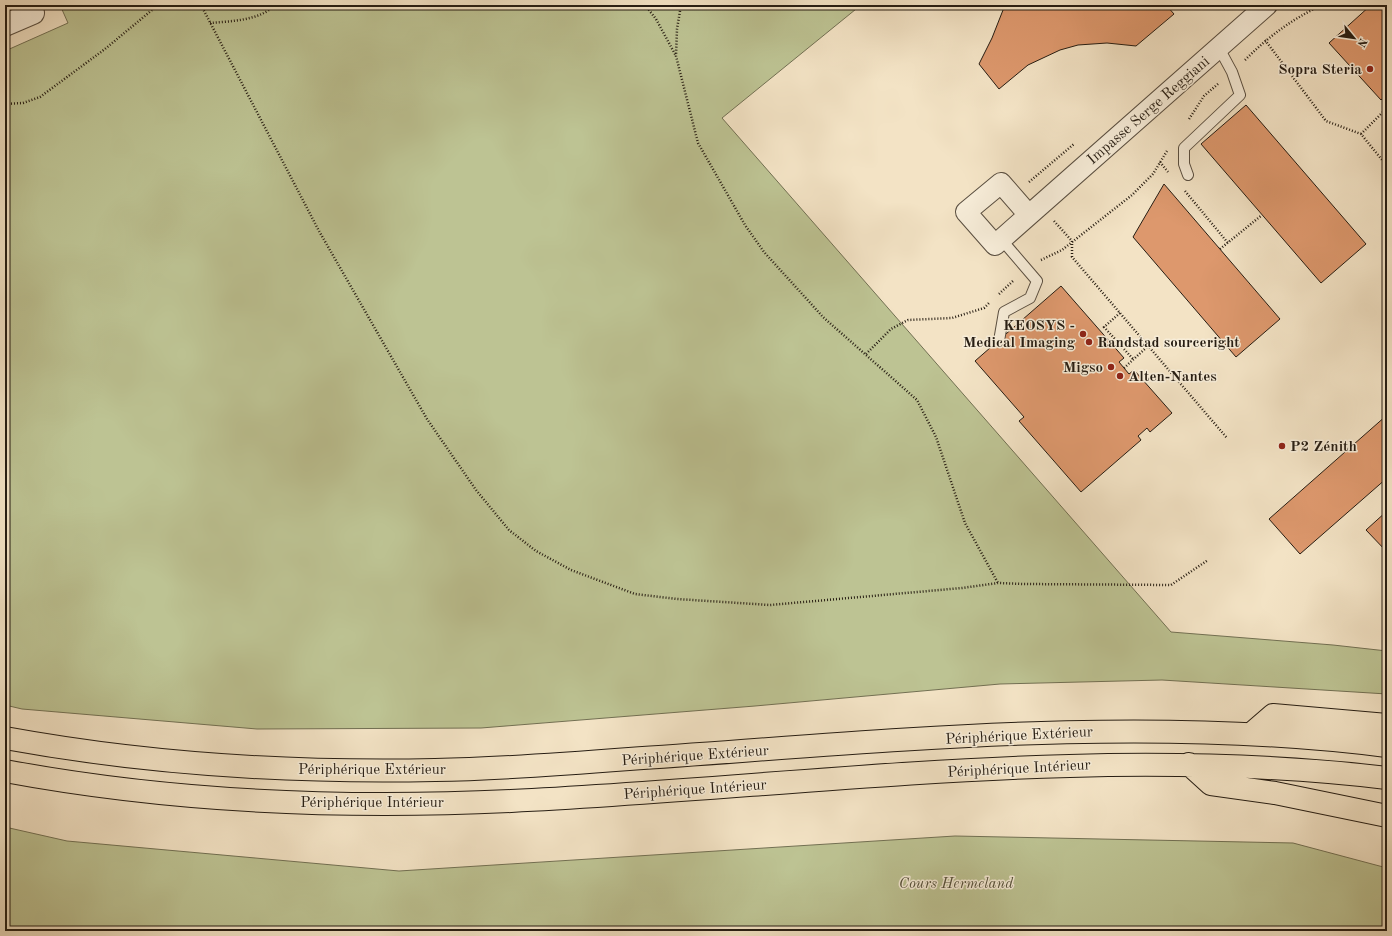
<svg xmlns="http://www.w3.org/2000/svg" width="1392" height="936" viewBox="0 0 1392 936" font-family="'Old Standard TT',serif">
<rect width="100%" height="100%" fill="#f3e3c5"/>
<filter id="stains"><feTurbulence type="fractalNoise" baseFrequency=".005" numOctaves="4"/><feColorMatrix values="0 0 0 0 .2 0 0 0 0 .09 0 0 0 0 .02 0 0 0 .5 -.17"/></filter>
<radialGradient id="worn" r=".72"><stop offset=".6" stop-color="#630" stop-opacity="0"/><stop offset="1" stop-color="#630" stop-opacity=".3"/></radialGradient>
<path fill="#bdc393" stroke="#727053" d="M60 5H861L722 118 1171 632 1333 645 1387 651V694L1162 680 1000 684 755 706 481 728 257 729 22 709 5 705V51L68 23Z
M5 827 67 841 399 871 955 836 1293 843 1387 868V931H5Z"/>
<path fill="#dd986d" stroke="#261d13" d="M1005 5H1166L1174 14 1136 46 1107 43 1078 45 1060 50 1028 65 999 89 979 64 992 38Z
M1371 5H1386L1387 7V98L1385 96 1381 100 1329 43Z
M1246 105 1366 244 1321 283 1201 144Z
M1164 184 1280 319 1236 357 1133 237Z
M1061 286 1124 358 1119 362 1129 374 1134 370 1172 413 1150 432 1147 428 1138 436 1141 440 1081 492 1019 421 1024 417 975 361Z
M1387 415V478L1300 554 1269 519Z
M1387 511V552L1366 530Z"/>
<g fill="none" stroke-linecap="round" stroke-linejoin="round">
<g stroke="#594e40" stroke-width="12">
<path id="service" d="M1188 175 1184 164V148L1240 95 1232 72 1219 48
M999 341 1004 312 1030 298 1037 281 1001 239"/>
</g>
<g stroke="#594e40" stroke-width="22">
<path id="minor" d="M1028 214 1001 183 966 212 995 245 1267 5"/>
</g>
<g stroke="#594e40" stroke-width="24">
<path id="tertiary" d="M5 25 33 13 29 5"/>
</g>
<g stroke="#261d13" stroke-width="24">
<path id="trunk" d="M1251 734 1273 715 1387 725
M5 738C147 764 290 773 435 770 500 769 565 764 629 759 881 742 1136 714 1387 746
M1189 764 1211 784 1275 793 1387 816
M5 771C171 802 343 809 511 801 803 787 1095 743 1387 778"/>
</g>
<path stroke="#261d13" stroke-width="2.5" stroke-dasharray="1 2" stroke-linecap="butt" d="M201 5 319 231 427 419 476 490 509 530 536 551 571 570 635 594 677 599 770 605 962 588 998 583 1024 584 1171 585 1208 560
M645 5 656 19 676 56
M681 5 677 29 676 56 698 143 745 225 764 252 823 317 917 400 936 437 965 523 998 583
M210 23C231 21 259 21 275 5
M1265 40 1326 121 1361 134 1387 166
M1245 60C1268 37 1292 19 1322 5
M5 104 23 103 40 97 105 49 158 5
M1189 119 1204 96 1219 83
M1361 134 1387 108
M1160 162 1168 172
M1029 182 1074 144
M1185 191 1228 243
M1054 221 1072 241V257L1227 438
M1220 249 1262 215
M1041 260 1062 250 1132 195 1153 174 1167 151
M999 294 1014 280
M1120 313 1104 327 1133 359
M866 354 891 329 908 320 952 318 984 308 989 303
M1124 368 1148 346"/>
<use href="#service" stroke="#f7edd9" stroke-width="10"/>
<use href="#minor" stroke="#f7edd9" stroke-width="20"/>
<use href="#tertiary" stroke="#f7edd9" stroke-width="22"/>
<use href="#trunk" stroke="#f3e3c5" stroke-width="22"/>
</g>
<g fill="#8f2418" stroke="#f7edd9" stroke-width="1.5">
<circle cx="1370" cy="69" r="4"/>
<circle cx="1083" cy="334" r="4"/>
<circle cx="1089" cy="342" r="4"/>
<circle cx="1111" cy="367" r="4"/>
<circle cx="1120" cy="376" r="4"/>
<circle cx="1282" cy="446" r="4"/>
</g>
<g text-anchor="middle" stroke-width="3" stroke-linejoin="round" paint-order="stroke">
<g font-size="15" font-weight="bold" fill="#261d13" stroke="#f7edd9" text-anchor="end">
<text x="1362" y="74">Sopra Steria</text>
<text x="1075" y="330">KEOSYS -<tspan x="1075" dy="17">Medical Imaging</tspan></text>
<text x="1097" y="347" text-anchor="start">Randstad sourceright</text>
<text x="1103" y="372">Migso</text>
<text x="1128" y="381" text-anchor="start">Alten-Nantes</text>
<text x="1290" y="451" text-anchor="start">P2 Zénith</text>
</g>
<g font-size="15" fill="#261d13" stroke="#f7edd9">
<text transform="translate(1148 110) rotate(-41)" y="5">Impasse Serge Reggiani</text>
<text transform="translate(1019 735) rotate(-3)" y="5">Périphérique Extérieur</text>
<text transform="translate(695 755) rotate(-4)" y="5">Périphérique Extérieur</text>
<text transform="translate(1019 768) rotate(-3)" y="5">Périphérique Intérieur</text>
<text x="372" y="774">Périphérique Extérieur</text>
<text transform="translate(695 789) rotate(-4)" y="5">Périphérique Intérieur</text>
<text x="372" y="807">Périphérique Intérieur</text>
</g>
<g font-size="15" font-style="italic" fill="#534f39" stroke="#f7edd9">
<text x="956" y="888">Cours Hermeland</text>
</g>
</g>
<rect width="1392" height="936" fill="none" stroke="#f3e3c5" stroke-width="20"/>
<rect x="6" y="6" width="1380" height="924" fill="none" stroke="#261d13" stroke-width="2"/>
<rect x="10" y="10" width="1372" height="916" fill="none" stroke="#261d13"/>
<g transform="translate(1354 38) rotate(119)" stroke="#f7edd9" stroke-width="3" paint-order="stroke">
<path d="M0-3L7 15L0 10L-7 15Z" fill="#261d13"/>
<text y="-6" font-size="11" font-weight="bold" text-anchor="middle" fill="#261d13">N</text>
</g>
<rect width="100%" height="100%" filter="url(#stains)"/>
<rect width="100%" height="100%" fill="url(#worn)"/>
</svg>
